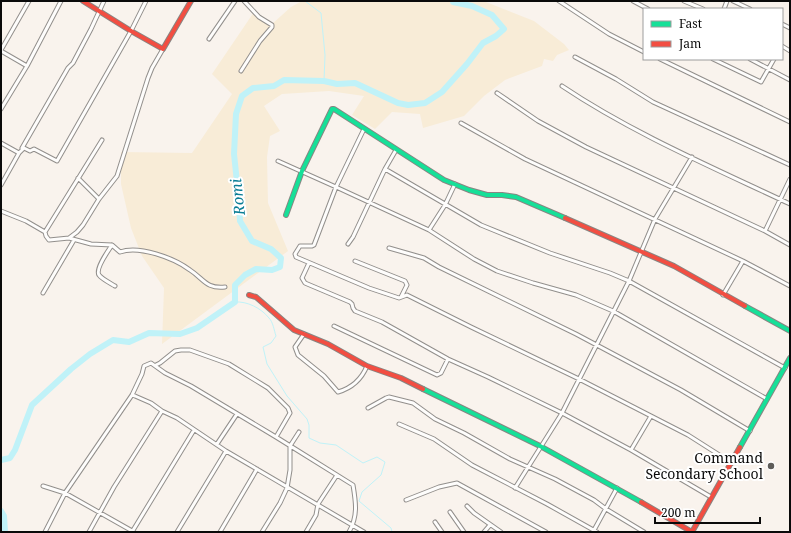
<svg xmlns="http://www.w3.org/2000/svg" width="791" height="533" viewBox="0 0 791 533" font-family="'Noto Serif',serif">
<rect width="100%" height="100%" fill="#f9f3ed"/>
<path fill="#f8ecd7" d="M302 1H485L486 2 534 21 564 44 569 50 557 55 553 61 544 59 542 66 505 80 484 96 464 116 423 128 420 114 392 112 375 129 352 115 364 96 329 91 282 94 264 106 280 131 270 136 267 157 268 203 288 251 162 344 164 288 142 256 131 228 121 184V152L192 153 232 94 212 74 254 12 272 24 291 7Z"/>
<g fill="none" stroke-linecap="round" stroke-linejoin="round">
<path stroke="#c0f2f8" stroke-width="1" d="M305 1 321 13 325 55 324 81
M235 302C247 301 261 308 269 318 273 322 274 330 276 336L271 343 263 347 267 364 287 396 307 419 309 425V438L320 443 336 445 363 463 377 457 385 462 381 475 362 492 359 501 391 528 392 532"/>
<path stroke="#c0f2f8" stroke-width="6" d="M1 460 10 458 15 450 32 405 71 369 90 354 113 340 129 342 149 333 180 334 197 328 235 302V285L245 275 256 269 272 270 280 267 281 258 271 249 252 241 240 221 239 201 234 154 236 114 242 96 253 88 274 86 284 80 324 81 337 84 355 83 398 103 408 105 425 103 442 92 467 64 483 43 496 36 504 29 492 15 472 6 453 2V1
M1 511 4 516 5 532"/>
<g stroke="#928f8c" stroke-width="5">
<path id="street" d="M559 1 609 34 644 52
M633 1 648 9
M684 1 703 9
M733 1 750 9
M724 9 727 1
M782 24 790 28
M209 39 235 1
M782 46 790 51
M1 50 29 1
M1 51 27 66
M575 57 616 79 653 102 790 165
M660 59 790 122
M713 59 761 82 774 59
M750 59 790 80
M241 71 260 41 272 27V25L259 17 244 1
M562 86C632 133 714 168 790 204
M497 93 538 121 586 147 765 231 790 245
M1 109 27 66 61 1
M461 123 525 159 743 261 790 286
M364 129 336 187 314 245 312 246H300L295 254 296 257 369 288 399 298 407 295 471 327 579 379 651 416 688 435 732 463
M1 143 19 153 24 148 30 151 34 149 57 161 131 31 146 1
M22 148 68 68 73 63 91 29 104 1
M278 161 336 187 429 230 474 259 497 271 533 283 576 295 613 311 767 399
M385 169 481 225 550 253 610 273 629 281 785 368
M78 178 99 199
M1 185 19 153
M1 211 26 221 45 232 46 236 49 240 69 238 91 244 112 245 120 252C139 245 174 258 190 270 204 279 206 289 225 287
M429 230 445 205 455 184
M765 231 790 179
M45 232 102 140
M69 238 77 232 83 225 99 199 117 176 148 78 152 68 163 49
M348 244 353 237 385 169 396 150
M112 245C108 251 95 269 99 275 102 279 110 283 115 286
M389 248 424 258 439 267 576 334 681 390 750 431
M355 261 405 281 407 285 401 297
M309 263 302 278 305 283 350 302 352 304 353 308 355 311 382 322 448 359 488 377 562 413 631 450 711 497
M43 293 74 240
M723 295 743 261
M334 326 437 375 441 373 448 359
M304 334 295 347 298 355 324 376 338 392C352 388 362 378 367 366
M156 365 160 363 175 351 181 350H190L229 364 268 388 288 408 290 413 276 437
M132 395 135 396 151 403 162 411 177 418 226 451 364 532
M368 408 386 398 389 397 413 403 435 419 464 433 510 459 555 479 594 500 606 509 644 532
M399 424 434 439 472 465 547 504 597 532
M217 444 237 414
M631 450 651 416
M43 486 65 493 134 532
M515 488 562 413 629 281 655 219 692 157
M406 500 439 487 457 483 546 532
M467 506 474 513 501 532
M450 512 464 532
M435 522 442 532
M45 532 65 493 132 395 142 374 144 366 151 363 165 373 191 386 276 437 353 485C356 503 358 516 349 532
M89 532 114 487 162 411
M132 532 194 430
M177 532 226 451
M220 532 257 469
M262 532 280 503 287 488 290 470V446L299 432
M306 532 316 515 318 504 337 475
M484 532 490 525
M593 532 617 488"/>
</g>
<g stroke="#888683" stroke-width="6">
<path id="fast" d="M286 215 302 171 332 109H334L444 180 469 190 487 195H502L516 197 565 218
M745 306 790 331
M423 389 540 446 641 502
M740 447 790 358"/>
</g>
<g stroke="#888683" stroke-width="6">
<path id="jam" d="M83 1 131 31 163 49 191 1
M565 218 674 266 745 306
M249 295 256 297 294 330 328 344 367 366 401 378 423 389
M641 502 692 532 740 447"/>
</g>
<use href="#street" stroke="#fefdfc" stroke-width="3"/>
<use href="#fast" stroke="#16e098" stroke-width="4"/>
<use href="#jam" stroke="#f24e42" stroke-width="4"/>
</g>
<circle fill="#5e5c59" stroke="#fff" stroke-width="1.5" cx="771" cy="466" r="4"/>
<g text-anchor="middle" stroke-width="4" stroke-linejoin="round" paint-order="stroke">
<g font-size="14" fill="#0a0a0a" stroke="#fff" text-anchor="end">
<text x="763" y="463">Command<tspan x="763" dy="16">Secondary School</tspan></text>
</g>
<g font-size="15" font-style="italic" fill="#0b7e96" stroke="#fff">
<text transform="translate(238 197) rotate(-96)" y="5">Romi</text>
</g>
</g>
<rect width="791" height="533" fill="none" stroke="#0a0a0a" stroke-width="4"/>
<rect x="643" y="8" width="140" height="52" fill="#ffffff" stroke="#9d9d9d"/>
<rect x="651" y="21" width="20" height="6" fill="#16e098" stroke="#9d9d9d"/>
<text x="679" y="28" font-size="12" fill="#0a0a0a">Fast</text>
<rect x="651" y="41" width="20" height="6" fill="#f24e42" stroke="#9d9d9d"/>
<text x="679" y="48" font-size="12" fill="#0a0a0a">Jam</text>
<path d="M655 517v6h105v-6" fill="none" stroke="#0a0a0a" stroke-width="2"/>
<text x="661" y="517" font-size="12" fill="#0a0a0a" stroke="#ffffff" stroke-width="3" paint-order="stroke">200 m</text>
</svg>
